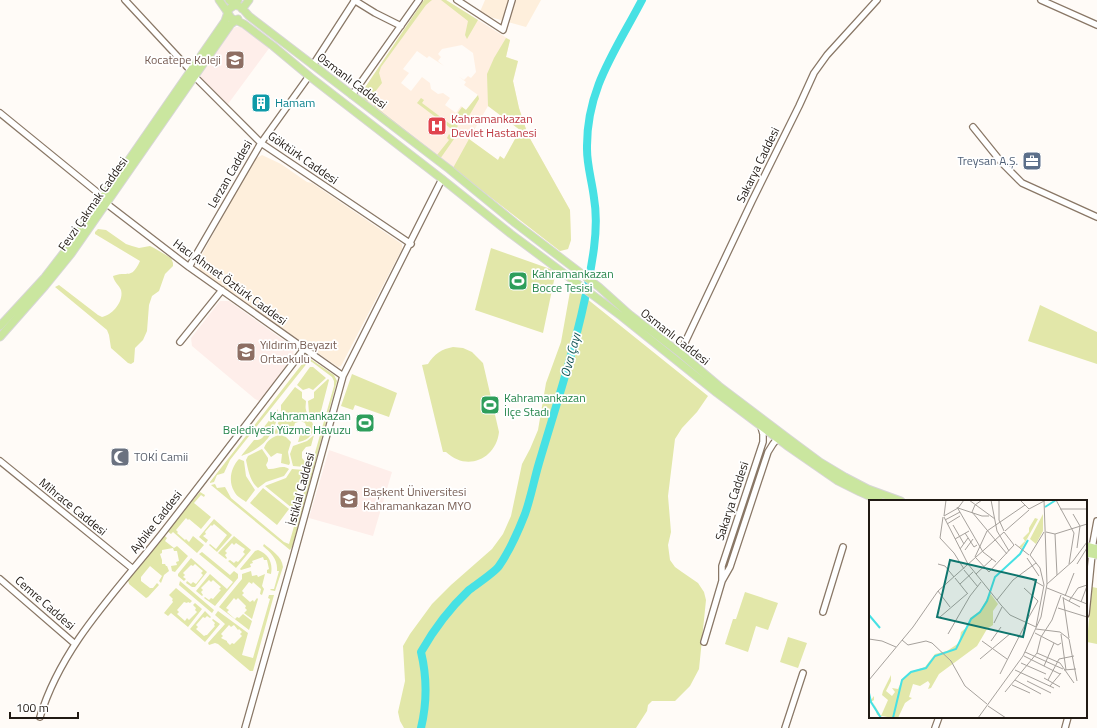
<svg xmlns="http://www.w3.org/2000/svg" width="1097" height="728" viewBox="0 0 1097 728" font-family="'Titillium Web',sans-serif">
<rect width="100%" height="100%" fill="#fffbf7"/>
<path fill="#ffefe1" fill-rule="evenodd" d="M424 0H446L510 40 506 57 518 61 513 81 519 108 528 135 570 210 571 240 568 249 560 251 364 99 362 92ZM462 45 473 53 476 72 471 78 468 76 464 80 458 76 466 82 464 85 478 95 466 110 461 106 456 113 445 105 450 98 443 93 438 94 431 89 430 83 422 77 411 91 401 83 409 73 403 69 417 51 427 58 429 56 444 66 438 61 441 57 438 54 442 49ZM488 106 520 130 504 159 500 156 498 160 469 139Z"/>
<path fill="#feefdc" d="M485 0H541L526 27 479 14Z
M262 155 281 164 307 182 312 183 402 244V249L341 366 338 367 200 271 198 262 253 160Z"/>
<path fill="#feeeea" d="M236 27H241L270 47 228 104 201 78 200 72 232 29Z
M220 301H229L293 347 294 358 259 401 255 399 192 346 191 338Z
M329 450 392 472 373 536 309 518Z"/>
<path fill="#e2e7a9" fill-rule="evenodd" d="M424 0H432L426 5 381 67 379 73 382 83 367 102 364 99 362 92Z
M441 0H446L478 20 467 39 465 35 468 21Z
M506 38 510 40 506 57 518 61 513 81 519 108 528 135 570 210 571 240 568 249 560 251 453 168 469 139 498 160 500 156 504 159 520 130 488 106 487 74 494 58Z
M478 95 479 99 466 121 457 114 462 107 466 110Z
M421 98 424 100 422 103 450 124 452 121 458 126 454 131 417 103Z
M375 104 376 107 437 155 449 140 447 138 449 134 454 139 440 159 373 107Z
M98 229 106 230 126 244 132 246 139 248 150 246 154 248 171 258 173 263V266L165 274 159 291 152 296 149 305 147 331 143 340 135 348 134 362 131 364 128 363 111 348 109 335 107 330 55 287 59 285 98 315 102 317C113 315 124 301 121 290 119 285 114 282 113 276 127 270 131 281 140 261L95 234V232Z
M491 248 556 271 543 333 475 310Z
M571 286 708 396 697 412 682 428 675 439 668 496 671 532 668 545 670 560 675 567 682 572 698 583 704 592 706 600 699 669 690 686 675 701H652L648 705 647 711 636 728H404L400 721 398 712 405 681 403 646 410 634 432 604 451 585 492 549 503 534 511 516 522 464 530 449 538 430 546 383 561 342Z
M1040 305 1097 332V364L1028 341Z
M453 347 463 348 472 352 483 363 499 432C496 459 467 472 446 452H443L422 365 428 364C434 354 442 349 453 347Z
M309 358 334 375 337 381 293 545 290 550 211 485 215 484 217 488 225 487 231 498 284 542 289 544 334 386V381L332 377 312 362 309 361 308 362 230 460 224 473 217 475 214 482 210 483V482L306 359Z
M310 367H313L326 378 313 390 309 388 303 390 297 385Z
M352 374 397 393 389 417 355 405 353 410 341 406Z
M328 379 329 380 320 415 309 413 308 401 314 398V392Z
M295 387 302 392V398L306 401C306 404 305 407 306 410 307 415 310 418 312 422 317 432 308 441 298 442L301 432 307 428 305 423 301 421 295 423 293 429 288 431 283 430 281 433 274 434 281 415V405Z
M278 409C277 433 263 449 241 456L254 440C262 441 267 435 264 427Z
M281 435 283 436 286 437 291 442 288 452 290 463 289 465 281 463 282 454 277 453 271 457 264 448C267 440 273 436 281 435Z
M314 435 311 446 306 447 302 452V458L306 463 305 467 293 466 290 454 293 446 307 441Z
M262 449 268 458V461L266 465 268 469C276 470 282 464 289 469L284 476 266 482 258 488C250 482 248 469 246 460L248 456Z
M239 459 244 461 246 476 255 490 246 502C242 499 236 496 234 491 228 481 231 467 239 459Z
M292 469 304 470 292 508 265 486 286 478Z
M263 488 289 509 277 525 250 503Z
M200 492 205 495 204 497 201 495 194 503 211 517 201 529 189 519 188 520 186 518 176 530 178 532 177 533 185 540 186 539 189 542 193 536 204 545 197 553 173 532 171 534 167 531Z
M214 519 232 535 217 552 209 545 210 544 216 549 227 535 214 524 212 526 211 525 205 532 206 534 203 536 208 540 206 543 199 537Z
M164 535 167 538 165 541 174 548 177 546 188 556 175 572 172 571 171 566 177 565 176 562 179 561 177 551H174L173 548 162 550V553L160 554 162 560V564H165L166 566H167L169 571 164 575 161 583 159 581 162 576 150 566 141 577V581L150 588H153L157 583 159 585 148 597 146 598 129 584 128 580Z
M234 536 251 550 236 568 228 561 230 560 234 563 236 561 238 562 245 554 243 552 245 549 236 543 234 545 232 543 225 551 227 553 225 555 227 558 226 559 218 553Z
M264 544C271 550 282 556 283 567L275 591 270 590 271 589H274L279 571H277C278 559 271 553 263 546Z
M258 550C269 554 273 563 271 574L267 573V570L269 569 267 560H264L263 557 252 561 253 563 250 564 251 567 241 570 240 569 255 551Z
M202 552 230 575 234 571 238 574V578L215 606 204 598 205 597 209 600 211 598 213 599 221 590 219 589 221 587 213 580 211 582 209 580 201 588 203 590 201 592 203 595 202 596 196 591 210 574 227 589 233 582 199 554Z
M191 558 207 572 195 587H192L186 583 187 581 191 584 193 582 196 584 203 575 201 573 203 571 195 564 193 566 191 565 183 573 185 575 183 577 186 579 184 581 178 576V574Z
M251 571 252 576 257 575 258 577 265 574 262 586 264 589 262 595 260 594 261 589 253 582 252 584 249 582 242 591 244 593 242 595 250 602 253 600 254 602 257 598 258 599 252 619 244 613 247 610 245 608 246 606 238 598 236 600 234 598 226 608 229 610 227 612 235 619 237 617 239 618 243 614 252 621 249 630 219 607 242 579V574Z
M180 581 214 610 212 613 179 585Z
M1092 587 1097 588V644L1087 642Z
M176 588 192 601 190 603 188 602 187 603 184 602 177 610 179 612 177 614 185 621 187 618 189 620 197 612 195 610 196 608 193 605 195 603 202 609 188 627 171 613 168 616 164 613 173 602 172 600 173 599 169 595Z
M745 592 778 603 768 630 756 626 748 652 725 644 733 619H736Z
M269 595H274L253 671H250L218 644 215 643 209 645 208 643 225 624 215 615 218 611 248 633 242 655 253 658 270 599 268 598ZM229 625 231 627 234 625 238 630 239 629 242 632 240 634 242 636 234 644 232 643 230 645 227 642V641L221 638 223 636 221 634Z
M205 611 211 617 210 618 207 616 205 618 203 617 196 625 198 627 196 629 204 636 206 635H207L215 626 214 625 215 623 212 620 213 619 220 624 205 642 190 629Z
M788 637 807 643 798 668 780 662Z"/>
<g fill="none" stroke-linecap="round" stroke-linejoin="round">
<path stroke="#47e1e4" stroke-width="8" d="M421 728C427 703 427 677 421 652 434 629 450 608 469 590 477 584 495 572 499 566 510 550 518 532 525 514 531 497 534 480 539 463 560 392 584 322 594 248 596 232 597 215 594 198 592 181 587 166 587 149 586 89 616 50 642 0"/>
<g stroke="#897766" stroke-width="8">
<path id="minor" d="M125 0 191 71
M354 0 375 13 401 26
M457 0 503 30 512 0
M1041 0 1097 25
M313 65 355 0
M195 77 261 143 411 244
M352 95 419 0
M0 113 103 197
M973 127 1002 163 1022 183 1097 217
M107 204 189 267 343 376
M189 267 261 143 309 76
M180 342 222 290
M680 353 752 201 799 106 814 73 827 55 877 0
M0 461 133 569
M1092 548 1097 521
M0 579 75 644
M722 581V566L763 442V434L761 427
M823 612 843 547
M1086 614 1092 554
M704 642 722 581 730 567 768 452 773 444 777 439
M40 717C62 644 118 590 164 531 211 471 257 410 304 349
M245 728 293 558 343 376 442 179
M785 728 803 673
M935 728 939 717
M1065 728 1068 717"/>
</g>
<g stroke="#d7d6d5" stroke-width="9">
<path id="major" d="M219 0 226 10 231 18 244 24 273 46 309 76 442 179 511 234 621 316 717 393 786 445 838 481 860 492 880 501
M229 0 235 5 241 7 249 16 449 169 515 223 599 287 629 314 680 353 719 386 789 439 820 462 845 477 868 489 901 501
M242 9 249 0
M0 326 45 277 72 242 225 21 229 9 235 5 238 0
M0 337 45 286 71 254 231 24 238 19
M1086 546 1097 549
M1086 553 1097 555"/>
</g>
<use href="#minor" stroke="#fff" stroke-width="5.5"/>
<use href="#major" stroke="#cae69f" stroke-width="7"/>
</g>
<defs>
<g id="school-square" transform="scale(1)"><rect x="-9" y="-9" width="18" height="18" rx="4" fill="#8d6e63" stroke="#fff"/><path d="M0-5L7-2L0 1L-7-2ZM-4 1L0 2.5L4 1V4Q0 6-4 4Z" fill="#fff"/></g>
<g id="building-square" transform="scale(1)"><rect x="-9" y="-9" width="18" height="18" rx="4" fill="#0f9aa8" stroke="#fff"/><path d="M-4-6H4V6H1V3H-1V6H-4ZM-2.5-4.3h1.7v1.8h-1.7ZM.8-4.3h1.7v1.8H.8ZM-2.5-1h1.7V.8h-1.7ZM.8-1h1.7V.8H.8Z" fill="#fff"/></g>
<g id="hospital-square" transform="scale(1)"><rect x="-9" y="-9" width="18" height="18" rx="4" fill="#e0444e" stroke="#fff"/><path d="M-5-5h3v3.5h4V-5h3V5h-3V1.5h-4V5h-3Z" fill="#fff"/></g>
<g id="office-square" transform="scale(1)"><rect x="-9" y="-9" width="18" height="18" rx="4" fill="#5c6f8a" stroke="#fff"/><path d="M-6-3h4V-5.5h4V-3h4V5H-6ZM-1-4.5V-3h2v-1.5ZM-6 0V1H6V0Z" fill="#fff"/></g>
<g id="stadium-square" transform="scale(1)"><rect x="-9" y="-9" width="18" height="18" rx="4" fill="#2e9e5b" stroke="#fff"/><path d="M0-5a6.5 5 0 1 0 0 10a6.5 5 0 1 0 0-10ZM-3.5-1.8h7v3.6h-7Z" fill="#fff"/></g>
<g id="mosque-square" transform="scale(1)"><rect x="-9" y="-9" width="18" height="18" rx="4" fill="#6b7280" stroke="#fff"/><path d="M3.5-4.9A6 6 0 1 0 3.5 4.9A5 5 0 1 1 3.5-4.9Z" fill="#fff"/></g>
<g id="university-square" transform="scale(1)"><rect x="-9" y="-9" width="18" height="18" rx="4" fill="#8d6e63" stroke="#fff"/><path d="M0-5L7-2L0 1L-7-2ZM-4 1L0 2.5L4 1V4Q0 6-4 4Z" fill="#fff"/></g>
</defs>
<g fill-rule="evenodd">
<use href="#school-square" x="235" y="60"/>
<use href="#building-square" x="261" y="103"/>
<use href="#hospital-square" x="437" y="126"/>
<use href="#office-square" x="1032" y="161"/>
<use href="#stadium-square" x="518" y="281"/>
<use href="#school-square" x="246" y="352"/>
<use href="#stadium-square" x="490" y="405"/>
<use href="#stadium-square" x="365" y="423"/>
<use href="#mosque-square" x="120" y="457"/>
<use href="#university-square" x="349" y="499"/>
</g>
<g text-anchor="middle" stroke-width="3.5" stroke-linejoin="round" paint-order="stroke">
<g font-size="12" fill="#785e54" stroke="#fff" text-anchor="start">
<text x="221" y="64" text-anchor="end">Kocatepe Koleji</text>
<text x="260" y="349">Yıldırım Beyazıt<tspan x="260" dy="14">Ortaokulu</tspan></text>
<text x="363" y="496">Başkent Üniversitesi<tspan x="363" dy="14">Kahramankazan MYO</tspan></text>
</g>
<g font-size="12" fill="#211a14" stroke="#fff">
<text transform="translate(352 81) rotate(37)" y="4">Osmanlı Caddesi</text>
<text transform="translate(303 158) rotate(35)" y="4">Göktürk Caddesi</text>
<text transform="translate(758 165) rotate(-64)" y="4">Sakarya Caddesi</text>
<text transform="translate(230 174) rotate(-60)" y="4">Lerzan Caddesi</text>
<text transform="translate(93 204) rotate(-55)" y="4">Fevzi Çakmak Caddesi</text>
<text transform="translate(230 282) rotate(36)" y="4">Hacı Ahmet Öztürk Caddesi</text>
<text transform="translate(675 337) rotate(38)" y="4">Osmanlı Caddesi</text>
<text transform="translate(301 489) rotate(-75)" y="4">İstiklal Caddesi</text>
<text transform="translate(732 501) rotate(-72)" y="4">Sakarya Caddesi</text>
<text transform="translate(73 507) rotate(39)" y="4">Mihrace Caddesi</text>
<text transform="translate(156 522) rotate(-52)" y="4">Aybike Caddesi</text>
<text transform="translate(45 603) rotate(41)" y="4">Cemre Caddesi</text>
</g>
<g font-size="12" fill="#0d838f" stroke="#fff" text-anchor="start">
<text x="275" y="107">Hamam</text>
</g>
<g font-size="12" fill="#be3a42" stroke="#fff" text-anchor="start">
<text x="451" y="123">Kahramankazan<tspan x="451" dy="14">Devlet Hastanesi</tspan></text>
</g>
<g font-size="12" fill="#4e5e75" stroke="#fff" text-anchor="end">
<text x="1018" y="165">Treysan A.Ş.</text>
</g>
<g font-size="12" fill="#27864d" stroke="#fff" text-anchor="start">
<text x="532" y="278">Kahramankazan<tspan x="532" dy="14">Bocce Tesisi</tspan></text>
<text x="504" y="402">Kahramankazan<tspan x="504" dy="14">İlçe Stadı</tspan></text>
<text x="351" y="420" text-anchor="end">Kahramankazan<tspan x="351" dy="14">Belediyesi Yüzme Havuzu</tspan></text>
</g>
<g font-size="12" fill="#5b616d" stroke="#fff" text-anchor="start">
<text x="134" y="461">TOKİ Camii</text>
</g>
<g font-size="13" font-style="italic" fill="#145556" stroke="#fff">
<text transform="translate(570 355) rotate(-75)" y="5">Ova Çayı</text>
</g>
</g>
<g transform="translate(869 500)">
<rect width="218" height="218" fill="#fffbf7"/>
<path d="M174 14V31L167 44 161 39ZM166 18 169 19 153 48 150 47 156 41 154 38 160 32V28ZM121 93 129 104 124 111V125L118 129 108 146 70 174 62 188 59 189 61 184 59 181 51 186 44 184 40 197 43 198 36 203 29 218 25 217 26 211 24 218 8 215 5 204 1 203 0 201V191L2 200 5 196V200L2 202 5 204 12 216 19 200 13 195 14 191 22 175V181L17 191 23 196 26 192 23 188 29 189 33 180 41 172 56 167 66 154 78 151 90 143 92 132 99 126 101 118 111 111Z" fill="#e2e7a9"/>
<path fill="none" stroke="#47e1e4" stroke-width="2" d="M176 7 187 0M0 115 11 128M0 193 2 202 12 218M24 218 33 180 42 172 57 168 66 156 87 149 102 119 111 112 118 101 126 77 151 54 159 40"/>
<path fill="none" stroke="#a6a19c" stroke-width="1" d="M100 0 126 19M113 0 106 5 103 12 138 54M122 0 128 31 140 51M130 0V20L135 31M151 0 160 9M187 0 205 33 200 64M88 7 114 52M89 8 113 16H120M160 9 177 0M191 9H218M204 14 211 26 208 48M75 16 77 0M75 16 89 8 95 0M74 17 71 38 85 53 95 69M75 17 99 64 132 105 141 115 167 127 175 85 171 68 161 55M76 20 91 12M78 24 91 16M84 25 95 44M136 31 160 10M135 32 145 45M177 32 186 34 218 24M96 33 105 47 108 45M186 34 188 75M86 39 100 31M146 44 160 55M91 49 99 38M96 50 104 39M114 52 127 62M161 55 175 32M106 57 118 31 156 5M107 58 120 72 145 45M158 58 170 76M69 64 76 66 85 77M208 64 218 48M95 70 109 87M107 74 123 59M86 78 98 93M162 79 174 86M91 84 104 72M178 84 204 61 218 42M155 88 169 101M178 88 218 104M69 91 135 32M196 96 205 73M194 97 200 138M194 98 211 107M128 100 144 80 167 63M200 101 209 88 218 85M212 102 218 86M189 108 218 117M71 117 99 93M157 122 169 101M125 123 133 107M167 129 191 132 200 139 208 181M166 133 189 145 192 143M79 134 101 96 112 82M192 134 197 170M0 139 13 141 27 147M33 140 39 145 57 141 63 143 82 161 96 186 118 204M113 141 138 159M122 141 132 127M156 152 194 169M168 153 172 137 183 120 192 95M155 156 191 174M111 159 142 133M152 163 177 174M175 166 185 143M146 170 185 188M195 170 207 169M131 174 157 123M175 178 191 187M0 180 44 127 69 91 81 107M146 180 172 194M179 180 190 159 205 156M158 181 182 193M143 185 161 193M181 186 192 173M136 192 168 153 191 163 205 183M119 206 137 218M109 218 154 156 172 117 178 84 175 0"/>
<path fill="#0f766e" fill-opacity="0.15" stroke="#0f766e" stroke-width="2" d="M81 60 167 80 154 137 68 117Z"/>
<rect width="218" height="218" fill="none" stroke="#211a14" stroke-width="2"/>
</g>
<path d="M10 712v6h68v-6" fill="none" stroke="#211a14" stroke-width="2"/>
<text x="16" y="712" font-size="12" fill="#211a14" stroke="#ffffff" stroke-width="3" paint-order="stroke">100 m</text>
</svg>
